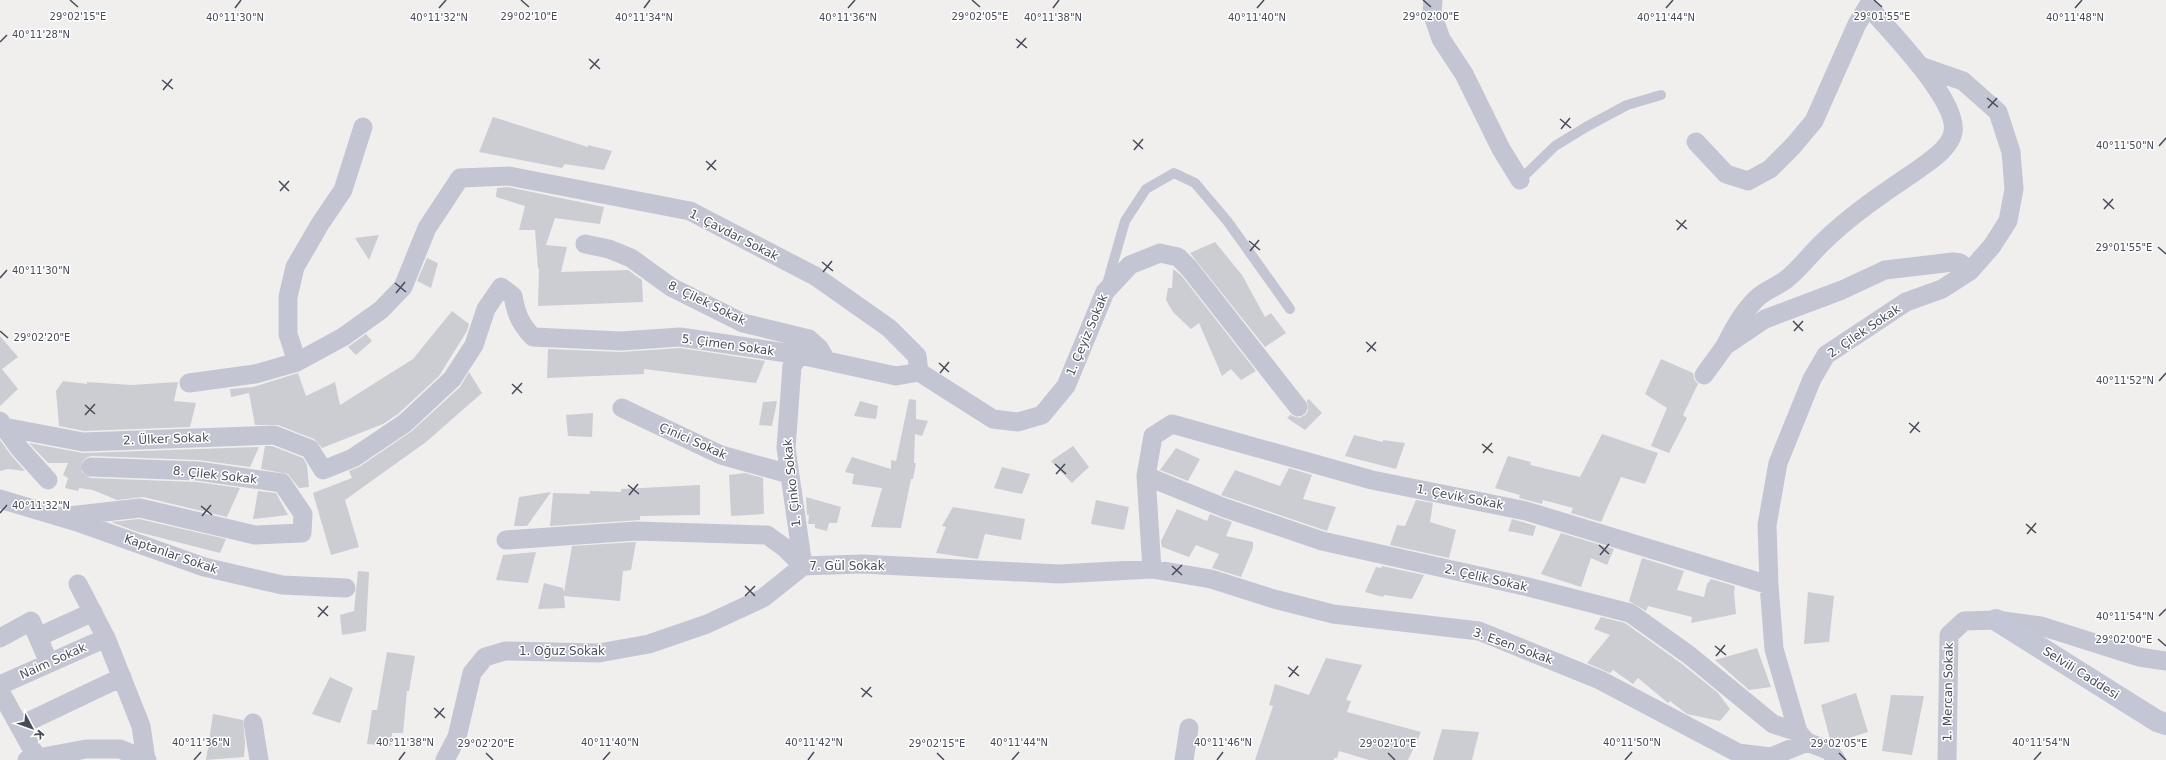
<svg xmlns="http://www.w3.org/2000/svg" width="2166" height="760" viewBox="0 0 2166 760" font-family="'DejaVu Sans',sans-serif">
<rect width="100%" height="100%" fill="#f0efee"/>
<path fill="#ccccd3" d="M493 117 588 147V145L612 151 604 170 565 164 562 168 479 152Z
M508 187 604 207 600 224 555 218 546 245 567 247 561 272 628 270 642 280 643 302 538 306 539 268 538 269 535 230H519L525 206 496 197 497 188Z
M379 235 369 260 355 238Z
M1215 242 1242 275 1265 317 1271 313 1286 333 1265 347 1190 253Z
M427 258 438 263 431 288 417 281Z
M1173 269 1181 275 1256 371 1241 380 1231 369 1222 376 1199 323 1191 329 1173 312 1166 300 1168 288H1172Z
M452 311 469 324 467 331 439 376 398 414 383 424 322 448 314 439 278 425H255L249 393 231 397 230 389 253 387 298 373 306 396 335 382 340 405 413 359Z
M366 334 372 341 356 355 348 347Z
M0 336 18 357 2 369 18 389 0 406Z
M680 348 765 361 756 383 644 369V374L547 378 548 349 621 352Z
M1661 359 1693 373 1694 379 1698 384 1683 415 1687 418 1669 453 1651 446 1667 408 1645 394Z
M469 372 482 393 426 442 345 500 359 547 331 555 313 493 352 478 349 471 359 467 412 431 460 387Z
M63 381 87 384V382L131 385 178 382 174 401 196 403 190 427 84 431 59 426 56 391Z
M909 399 916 400V419L928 421 922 436 915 434 914 463H916L913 479H911L901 528 871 527 882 488 852 484 854 474 845 472 852 457 891 469V460L896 461Z
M1309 399 1322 413 1305 430 1287 418 1290 415 1299 418 1305 415 1308 411 1307 400Z
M777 401 772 426 759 425 763 402Z
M860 401 878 406 876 419 854 416Z
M593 413 592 437 568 436 566 415Z
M1602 434 1658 453 1645 484 1621 477 1601 522 1571 513 1573 508 1543 500 1542 504 1519 498 1520 495 1495 488 1508 456 1531 462 1530 465 1580 477Z
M1354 435 1383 442V440L1405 443 1396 469 1345 456Z
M0 440 11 455 25 471 8 469 0 471Z
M29 443 83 453 259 447 250 467 198 460 91 456 86 458 82 462V472L90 478 197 482 240 488 227 517 143 497 117 500 93 490 79 488 78 491 65 488 68 478 63 475 68 463H48Z
M265 446H272L303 458 307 465 309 487 299 488 288 474 261 469Z
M1073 446 1089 467 1072 483 1051 461Z
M1176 448 1200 459 1188 481 1160 470Z
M1002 467 1030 474 1022 494 994 488Z
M1289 468 1312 475 1303 499 1336 507 1327 531 1221 495 1235 470 1280 486Z
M745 473 763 478 764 514 731 516 729 475Z
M700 485V515L640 516V520L550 526 553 493 590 494V491L621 492V489Z
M258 491 276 493 288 515 253 519Z
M551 492 527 526H514L519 497Z
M806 497 841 507 837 523H829L827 531 815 528V524H808L809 515H807Z
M1096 500 1129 507 1124 530 1091 524Z
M1416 500 1433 503 1430 522 1456 530 1449 558 1390 545 1397 525 1405 526Z
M953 507 1025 519 1021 540 985 534 978 559 936 553 946 527 942 526Z
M1177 509 1207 521 1210 514 1232 522 1226 536 1253 542V548L1241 577 1212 568 1219 554 1196 545 1189 557 1162 547 1161 541Z
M139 519 226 539 220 553 138 532 111 522Z
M1512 519 1536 526 1533 536 1508 531Z
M1561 533 1614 549 1607 565 1591 558 1581 587 1541 574Z
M636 542 631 570 623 571 620 601 564 596 565 608 538 609 544 583 563 588 564 592 572 546Z
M536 552 528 583 496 580 503 555Z
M1642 558 1684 571 1677 590 1704 597 1707 584 1711 579 1735 586 1734 593 1736 614 1691 623 1692 617 1648 606 1646 611 1629 601Z
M1382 566 1424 575 1412 599 1384 595 1383 597 1365 592 1376 567 1381 568Z
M358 571 369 572 366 631 342 635 340 615 354 611Z
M1808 592 1834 596 1829 642 1804 644Z
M1601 617 1625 623 1682 664 1718 693 1730 709 1720 721 1687 714 1670 701 1668 703 1638 678 1633 684 1613 670 1610 673 1587 663 1610 635 1594 629Z
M1757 648 1771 687 1749 690 1715 660Z
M387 652 415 656 409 691H407L403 733H392L391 746 367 744 372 710H377Z
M1326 658 1362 665 1346 700 1351 701 1347 712 1421 732 1408 760H1369L1339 751 1337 758H1334V760H1255L1273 706 1269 705 1275 684 1309 695Z
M330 677 353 688 340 723 312 714Z
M1856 693 1868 732 1836 742 1830 739 1821 705Z
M1891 695 1924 696 1912 755 1882 751Z
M213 714 243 720 245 743 244 757 206 760Z
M1442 729 1479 732 1472 760H1433Z"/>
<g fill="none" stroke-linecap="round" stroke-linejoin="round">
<path stroke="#c3c6d2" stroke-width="10" d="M1520 180 1555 146 1586 127 1627 105 1661 95
M1107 284 1125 221 1146 189 1174 173 1195 183 1228 222 1290 309"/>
<path stroke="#c3c6d2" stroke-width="19" d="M1433 0 1432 13 1441 39 1464 74 1501 149 1520 180
M1696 142 1726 174 1748 181 1770 169 1793 146 1814 121 1857 24 1868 6C1888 29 1959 101 1953 132 1951 147 1931 160 1919 169 1885 192 1850 215 1821 244 1810 255 1801 267 1789 277 1780 286 1766 289 1756 299 1742 313 1734 328 1725 346
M585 244 609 249 631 258 671 287 743 323 809 339 819 348 826 360
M297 362 288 334V297L295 267 320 224 343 190 363 127
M919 372 993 419 1018 422 1042 415 1066 386 1105 292 1130 265 1160 253 1178 257 1189 268 1298 407
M1704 375 1725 346 1765 319 1842 290 1885 270 1953 262 1960 263 1970 271
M189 383 255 374 297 362 343 337 381 310 403 287 427 228 460 178 509 176 690 211 815 276 889 328 917 356 919 372
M622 408 721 455 789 474
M0 421 4 427 83 442 274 435 310 449 323 470 353 458 405 423 452 379 474 345 486 309 501 287 513 296C516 314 521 325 533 337L621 341 680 337 800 355 896 376 919 372
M4 427 20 449 48 480
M1146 476 1225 508 1322 541 1524 586 1630 613 1689 655 1773 724 1798 732
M0 499 80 523 204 567 282 585 346 588
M60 517 140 508 255 535 302 533 303 514 282 483 198 471 91 467
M506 540 636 531 767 535 785 548 803 566 862 564 1059 574 1152 569 1211 579 1274 599 1333 614 1479 631 1600 680 1738 753 1771 757 1807 742
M1152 569 1146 476 1153 436 1172 424 1372 480 1526 511 1769 585
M78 584 106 638 141 726 146 760
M38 637 93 612
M0 638 31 621 49 663
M0 685 106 638
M0 691 37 758
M253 723 259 760
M19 726 122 677
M27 760 86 749H120L147 760
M445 760 457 737 472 673 485 657 505 651 599 653 649 644 707 624 763 598 803 566 786 448 792 366 800 355
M1184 760 1189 728
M1836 760 1830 751 1807 742 1798 732 1774 649 1769 585 1767 525 1778 463 1812 379 1826 355 1906 302 1942 289 1970 271 1992 246 2008 221 2014 189 2011 152 1998 112 1963 81 1920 66
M1947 760 1949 635 1964 621 1996 620 2041 626 2139 657 2166 661"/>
<path stroke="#c2c6d5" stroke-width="22" d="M1996 620 2157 721 2166 724"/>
</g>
<path fill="none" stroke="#484c5a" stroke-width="1.5" d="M70 0 78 7M521 0 529 7M972 0 980 7M1423 0 1431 7M1874 0 1882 7M235 8 241 0M439 8 446 0M644 8 650 0M848 8 855 0M1053 8 1059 0M1257 8 1264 0M1666 8 1673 0M2075 8 2082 0M1016 39 1027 48M0 42 7 35M1017 48 1026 38M589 59 600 69M590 69 599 59M162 80 173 89M163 90 172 79M1987 98 1998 107M1988 108 1997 98M1560 119 1571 128M1561 129 1570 118M1133 140 1143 149M2159 146 2166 138M1134 150 1143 139M706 161 716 170M707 170 716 160M279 181 289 191M280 191 289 181M2103 199 2114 209M2104 209 2113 199M1676 220 1687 229M1677 230 1686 220M1249 241 1260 250M2158 247 2166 254M1250 251 1259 240M822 262 833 271M823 272 832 261M0 278 7 270M395 283 406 292M396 293 405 282M1793 321 1803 331M0 331 8 338M1794 331 1803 321M1366 342 1376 351M1367 352 1376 342M939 363 949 372M940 373 949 362M2159 381 2166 373M512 384 522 393M512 394 522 383M85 405 95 414M85 415 95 404M1909 423 1920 432M1910 433 1919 422M1482 444 1493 453M1483 453 1492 443M1055 464 1066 474M1056 474 1065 464M628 485 639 494M629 495 638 484M201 506 212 515M0 513 7 505M202 516 211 505M2026 524 2036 533M2027 534 2036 523M1599 545 1609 554M1600 555 1609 544M1172 566 1182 575M1172 575 1182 565M745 586 755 596M745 596 755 586M318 607 328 616M2159 616 2166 609M318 617 328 606M2158 639 2166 646M1715 646 1726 655M1716 656 1725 645M1288 667 1299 676M1289 677 1298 666M861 688 872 697M862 697 871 687M434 708 445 718M435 718 444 708M486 753 493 760M937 753 944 760M1388 753 1395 760M1839 753 1846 760M194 760 201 752M399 760 405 752M603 760 610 752M808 760 814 752M1012 760 1019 752M1217 760 1223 752M1625 760 1632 752M2034 760 2041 752"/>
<g text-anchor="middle" stroke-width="3" stroke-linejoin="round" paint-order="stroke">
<g font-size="12" fill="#484c5a" stroke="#fff">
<text transform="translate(734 235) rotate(27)" y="4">1. Çavdar Sokak</text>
<text transform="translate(707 303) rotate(26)" y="4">8. Çilek Sokak</text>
<text transform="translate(1864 331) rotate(-34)" y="4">2. Çilek Sokak</text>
<text transform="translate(1087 335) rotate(-67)" y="4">1. Çeyiz Sokak</text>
<text transform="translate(728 345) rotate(8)" y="4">5. Çimen Sokak</text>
<text transform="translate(166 439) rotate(-2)" y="4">2. Ülker Sokak</text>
<text transform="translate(693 441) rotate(24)" y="4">Çinici Sokak</text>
<text transform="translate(215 475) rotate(6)" y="4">8. Çilek Sokak</text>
<text transform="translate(792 483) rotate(-96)" y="4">1. Çinko Sokak</text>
<text transform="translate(1460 497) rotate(11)" y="4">1. Çevik Sokak</text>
<text transform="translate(171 554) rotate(19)" y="4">Kaptanlar Sokak</text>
<text x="847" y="570">7. Gül Sokak</text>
<text transform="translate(1486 578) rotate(13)" y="4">2. Çelik Sokak</text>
<text transform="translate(1513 646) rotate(20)" y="4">3. Esen Sokak</text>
<text x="562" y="655">1. Oğuz Sokak</text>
<text transform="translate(53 661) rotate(-24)" y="4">Naim Sokak</text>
<text transform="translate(2081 673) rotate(32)" y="4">Selvili Caddesi</text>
<text transform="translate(1948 692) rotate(-89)" y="4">1. Mercan Sokak</text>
</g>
</g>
<g font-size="10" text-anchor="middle" fill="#484c5a" stroke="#fff" stroke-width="3" stroke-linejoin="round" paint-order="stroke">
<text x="78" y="20">29°02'15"E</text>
<text x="529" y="20">29°02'10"E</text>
<text x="980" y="20">29°02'05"E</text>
<text x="1431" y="20">29°02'00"E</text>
<text x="1882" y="20">29°01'55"E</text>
<text x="2075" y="21">40°11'48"N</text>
<text x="235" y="21">40°11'30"N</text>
<text x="439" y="21">40°11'32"N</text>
<text x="644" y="21">40°11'34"N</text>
<text x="848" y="21">40°11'36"N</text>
<text x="1053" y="21">40°11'38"N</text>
<text x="1257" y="21">40°11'40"N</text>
<text x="1666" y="21">40°11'44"N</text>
<text x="41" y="38">40°11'28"N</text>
<text x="2125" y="149">40°11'50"N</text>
<text x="2124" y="251">29°01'55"E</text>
<text x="41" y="274">40°11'30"N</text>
<text x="42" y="341">29°02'20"E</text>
<text x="2125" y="384">40°11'52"N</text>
<text x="41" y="509">40°11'32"N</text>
<text x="2125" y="620">40°11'54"N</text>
<text x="2124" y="643">29°02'00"E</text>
<text x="201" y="746">40°11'36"N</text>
<text x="405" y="746">40°11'38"N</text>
<text x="610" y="746">40°11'40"N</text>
<text x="814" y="746">40°11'42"N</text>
<text x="1019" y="746">40°11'44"N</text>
<text x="1223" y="746">40°11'46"N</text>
<text x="1632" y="746">40°11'50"N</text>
<text x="2041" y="746">40°11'54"N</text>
<text x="486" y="747">29°02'20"E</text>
<text x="937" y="747">29°02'15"E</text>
<text x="1388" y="747">29°02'10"E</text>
<text x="1839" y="747">29°02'05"E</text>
</g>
<g transform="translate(32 728) rotate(131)" stroke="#ffffff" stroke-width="3" paint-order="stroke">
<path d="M0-3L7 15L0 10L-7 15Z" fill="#484c5a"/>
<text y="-6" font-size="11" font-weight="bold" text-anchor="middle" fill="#484c5a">K</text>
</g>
</svg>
